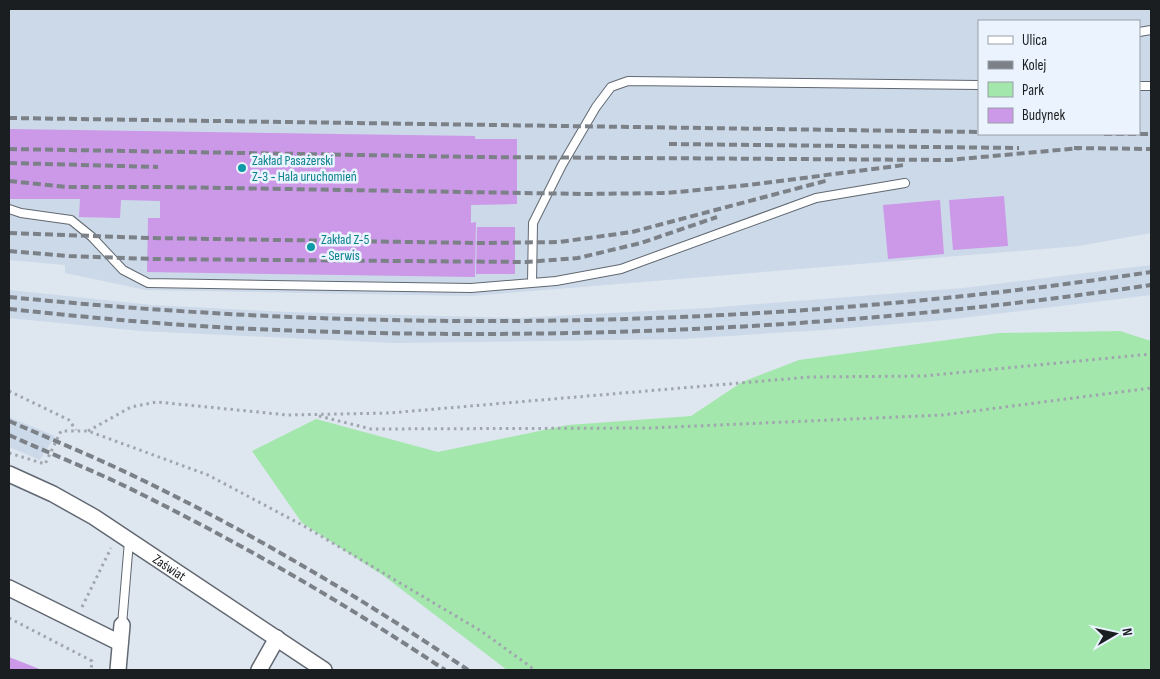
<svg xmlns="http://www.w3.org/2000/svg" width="1160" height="679" viewBox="0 0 1160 679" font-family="'Sofia Sans Condensed',sans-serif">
<rect width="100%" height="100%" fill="#dee6f0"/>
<path fill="#ccd9e9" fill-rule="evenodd" d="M9 9H1151V233L1079 246 471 296 146 290 65 273V265L9 260ZM979 21H1139V134H979Z
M1151 265V295L945 320 823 330 681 339 394 343 141 331 9 318V290L152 305 287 312 515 318 708 308 963 288Z
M9 417 55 436 40 460 9 447Z"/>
<path fill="#a4e7ad" d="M1120 331 1151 341V670H507L384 576 302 523 252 451 316 419 438 452 568 425 691 416 742 382 799 360 999 333Z"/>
<path fill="#cc98e8" d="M10 129 475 136V139H517V204L471 205V223L476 222 475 277 147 272 148 218H160V201L121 200 120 218 79 217 80 199H9Z
M1004 196 1008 246 953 250 949 200Z
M940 200 944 254 888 259 883 205Z
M477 227H515V274H476Z
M9 657 42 670H9Z"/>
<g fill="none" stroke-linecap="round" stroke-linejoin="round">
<g stroke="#616871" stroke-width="10">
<path id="lane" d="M1139 32 1151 30
M1139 86H1151
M9 209 21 213 71 220 92 237 123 270 148 283 471 288 556 281 621 269 816 198 905 183
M532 283 533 223 562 165 596 107 611 87 628 81 979 85
M122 625 129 541"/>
</g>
<g stroke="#616871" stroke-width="18">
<g id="street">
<path id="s1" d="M9 474 53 494 94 517 324 670"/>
<path d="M9 588 120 643"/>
<path d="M118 670 122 625"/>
<path d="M259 670 277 638"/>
</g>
</g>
<path stroke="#a0a6ae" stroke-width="3" stroke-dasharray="2.5 4" stroke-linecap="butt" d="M9 391 69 420 76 430
M319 416 371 429 650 428 943 415 1151 388
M88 431 131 407 157 402 288 415 389 413 810 377 923 376 1151 354
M9 453 45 464 61 431H88L208 475 304 526 481 631 535 670
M82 607 111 548
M9 618 92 661 91 670"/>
<use href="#lane" stroke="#fff" stroke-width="8"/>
<use href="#street" stroke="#fff" stroke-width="15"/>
<path stroke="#7c8188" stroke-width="4" stroke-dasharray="8 4" stroke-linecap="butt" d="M9 118 979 132
M1104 134H1151
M669 144 1019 148
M1074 148 1151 149
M9 149 477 157 949 160 1081 148
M9 163 158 167
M9 181 67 187H166L584 194 667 193 749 185 904 165
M9 233 149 238 479 243 559 242 632 232 829 180
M9 251 69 256 153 259 526 262 578 258 641 243 717 217
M9 297C389 335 773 329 1151 272
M9 309C83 317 158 324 233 328 539 343 848 330 1151 285
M9 421C53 440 97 458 140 479 254 534 363 599 468 670
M9 435C51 454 95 471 137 492 244 545 346 604 445 670"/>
</g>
<g fill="#0f9aa8" stroke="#ebf4fe" stroke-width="2">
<circle cx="242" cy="168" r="5"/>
<circle cx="311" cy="247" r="5"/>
</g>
<g text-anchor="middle" stroke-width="5" stroke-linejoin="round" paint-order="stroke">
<g font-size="14" fill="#0d838f" stroke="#ebf4fe" text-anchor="start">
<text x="252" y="165">Zakład Pasażerski<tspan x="252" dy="16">Z-3 - Hala uruchomień</tspan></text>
<text x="321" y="244">Zakład Z-5<tspan x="321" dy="16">- Serwis</tspan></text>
</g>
<g font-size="14" fill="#1b1e21" stroke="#ebf4fe">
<text dy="5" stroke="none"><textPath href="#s1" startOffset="186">Zaświat</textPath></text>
</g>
</g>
<rect width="1160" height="679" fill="none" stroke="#1b1e21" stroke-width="20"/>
<rect x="978" y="20" width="162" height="115" fill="#ebf4fe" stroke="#989ea6"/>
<rect x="988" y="36" width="25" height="8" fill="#ffffff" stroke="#989ea6"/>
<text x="1022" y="45" font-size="15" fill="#1b1e21">Ulica</text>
<rect x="988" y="61" width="25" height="8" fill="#7c8188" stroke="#989ea6"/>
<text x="1022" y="70" font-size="15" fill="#1b1e21">Kolej</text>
<rect x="988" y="82" width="25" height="15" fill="#a4e7ad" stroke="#989ea6"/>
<text x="1022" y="95" font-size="15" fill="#1b1e21">Park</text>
<rect x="988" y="108" width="25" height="15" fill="#cc98e8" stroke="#989ea6"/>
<text x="1022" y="120" font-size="15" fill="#1b1e21">Budynek</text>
<g transform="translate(1115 634) rotate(81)" stroke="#ebf4fe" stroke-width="4" paint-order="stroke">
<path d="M0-4L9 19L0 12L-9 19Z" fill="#1b1e21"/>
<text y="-8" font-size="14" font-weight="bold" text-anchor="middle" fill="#1b1e21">N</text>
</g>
</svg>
